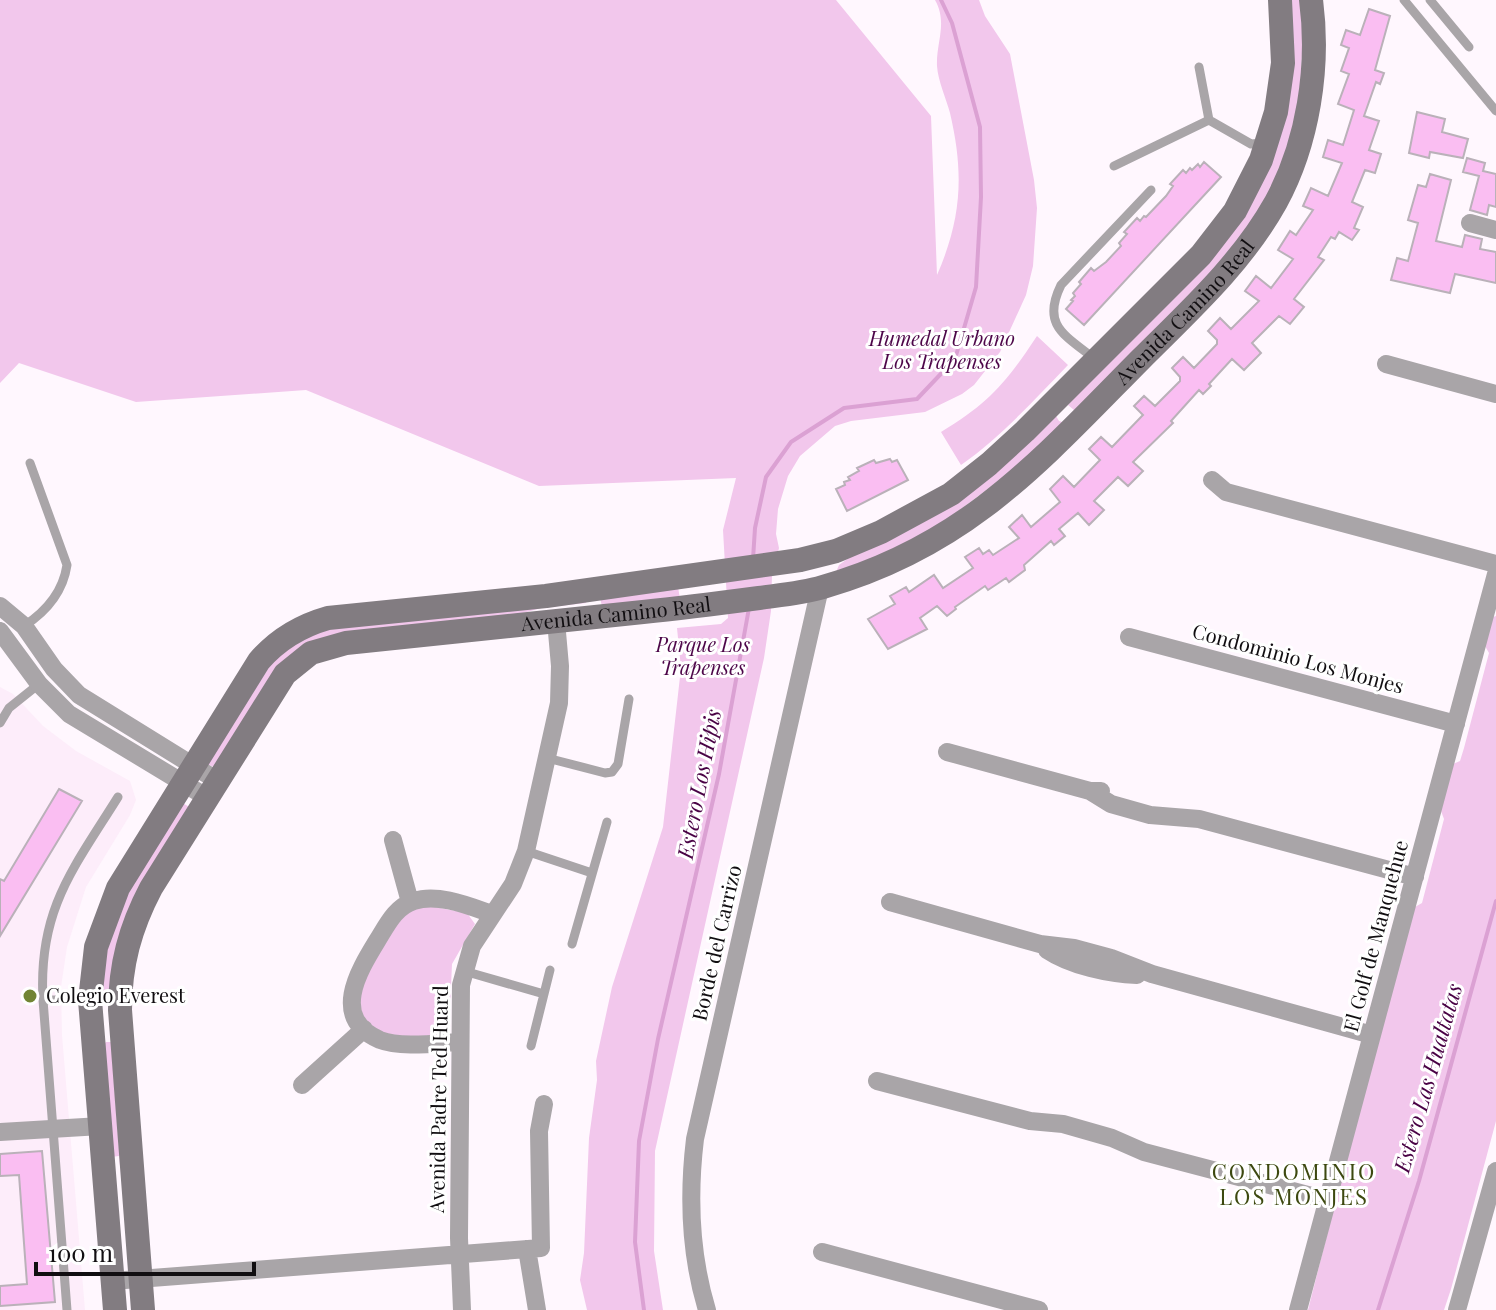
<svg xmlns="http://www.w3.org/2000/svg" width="1496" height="1310" viewBox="0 0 1496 1310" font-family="'Playfair Display',serif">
<rect width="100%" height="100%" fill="#fff7fe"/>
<path fill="#fdedfa" d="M0 687 13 694 43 726 76 751 130 781 136 800 130 815 86 887 67 947 61 987 62 1035 85 1310H0Z"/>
<path fill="#f2c7ec" d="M0 0H836L931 116 937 275C962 218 964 173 950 113 946 98 938 81 937 66 936 42 948 23 935 0H979L985 16 1010 54 1034 180 1037 208 1033 266 1026 295 1000 352 974 385 962 394 925 412 851 421 835 426 800 456 788 476 778 509 776 534 779 548 772 575 771 611 764 658 655 1151 654 1251 663 1310H587L580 1280 584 1253 589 1138 597 1080 596 1061 612 987 663 827 681 668 677 628 721 624 728 618 723 530 736 478 539 486 306 390 136 402 19 363 0 383Z
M1289 0H1302L1304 13 1299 113 1277 181 1244 238 1080 409 1074 410 1068 405 1258 185Z
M1037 336 1068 365C1034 400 1001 437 961 465L941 432C989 403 1006 383 1037 336Z
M1056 416 1059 421 1065 423 1034 454 920 540 836 572 839 565 850 557Z
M678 586 680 600 602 607 600 597Z
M587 600 586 603 541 608 502 619 332 637 216 768 207 764 278 653 326 627Z
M1496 616V1121L1451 1289 1444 1310H1308L1370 1065 1415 907 1422 903 1444 819 1441 811 1453 764 1460 761 1464 748 1489 653 1485 646 1493 617Z
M181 802 191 808 108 1001H102L98 997 102 963 116 914Z
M424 905 467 913 475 924 452 964 449 1031 443 1036 395 1037 376 1031 364 1019 358 1001 359 984 401 916Z
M106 1042H111L121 1175 119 1156 111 1157 103 1045Z"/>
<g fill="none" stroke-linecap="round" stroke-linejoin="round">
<path stroke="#dba1d3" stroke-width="4" d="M753 559 755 528 766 477 791 442 844 408 917 399 955 359 976 287 981 197 980 127 952 23 941 0
M644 1310 635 1242 639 1141 658 1039 719 774 749 608
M1378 1310 1419 1181 1496 901"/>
</g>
<path fill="#fabef2" stroke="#bab1b9" stroke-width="2" d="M1369 9 1390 16 1375 70 1384 73 1380 84 1376 82 1364 116 1379 121 1369 150 1381 154 1375 173 1365 170 1352 202 1363 207 1354 228 1359 230 1352 240 1339 232 1335 239 1331 237 1318 257 1324 260 1294 299 1304 307 1290 324 1279 316 1252 343 1261 353 1244 370 1232 359 1209 384 1211 386 1203 394 1199 390 1171 421 1173 423 1133 462 1143 471 1128 486 1118 477 1094 501 1104 510 1089 525 1078 513 1059 529 1065 536 1054 545 1051 541 1024 565 1025 570 1009 582 1006 578 988 590 985 586 955 607 956 609 947 616 937 606 920 618 927 629 888 649 868 619 895 604 890 596 906 587 909 592 934 575 943 588 973 568 965 557 979 548 983 554 989 550 993 555 1019 538 1009 527 1022 515 1031 527 1060 502 1050 489 1063 476 1074 487 1100 460 1089 449 1101 437 1112 447 1141 417 1143 415 1134 406 1144 396 1155 406 1180 381V377L1172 368 1183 357 1194 368 1217 344V340L1208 331 1220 318 1231 329 1259 301 1245 291 1256 276 1271 288 1293 259 1278 250 1290 231 1296 235 1313 210 1303 206 1311 188 1328 196 1342 163 1323 157 1328 140 1343 145 1354 110 1338 104 1349 74 1341 71 1349 48 1341 45 1346 30 1360 35Z
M1417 112 1445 119 1442 132 1468 139 1463 158 1430 152 1429 158 1409 153Z
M1467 158 1485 163 1483 171 1496 174V207L1489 205 1487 215 1470 210 1479 176 1463 172Z
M1204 162 1221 177 1084 325 1066 309 1073 301 1071 300 1075 296 1073 293 1081 284 1079 282 1091 268 1094 271 1106 262 1121 246 1119 243 1127 234 1124 232 1137 218 1140 221 1144 216 1146 217 1166 196 1173 186 1170 184 1183 170 1186 173 1190 168 1192 170 1198 164 1200 167Z
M1430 174 1451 180 1436 241 1462 247 1465 235 1482 239 1480 249 1496 252V283L1455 274 1450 293 1391 280 1397 258 1408 261 1418 223 1408 220 1418 185 1426 187Z
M890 459 892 462 897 460 908 480 847 511 836 489 845 485 844 482 850 480 848 477 859 471 857 468 874 460 876 463Z
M59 789 82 801 0 936V879L4 881Z
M42 1151 55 1302 0 1306V1286L27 1284 19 1175 0 1176V1154Z"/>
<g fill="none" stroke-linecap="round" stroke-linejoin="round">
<path stroke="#a9a5a8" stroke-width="9" d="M1404 0 1496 111
M1430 0 1469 47
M1199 67 1209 120
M1114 166 1209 120 1251 144 1263 143
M1096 360C1065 335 1041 326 1061 285L1151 190
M24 626C47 611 63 592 67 565L30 463
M0 723 9 708 39 684
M547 758 605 773 612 772 618 764 629 699
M526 851 592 873
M572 944 607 822
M464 971 544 994
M43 1000H87
M531 1046 550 970
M67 1310 43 1000C38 910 73 869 118 797"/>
<path stroke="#a9a5a8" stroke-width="18" d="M1470 223 1496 230
M1386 364 1496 394
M1212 480 1226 492 1496 564
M0 606 24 626 54 669 79 695 218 781
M0 631 39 684 69 714 208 798
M1129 637 1456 724
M947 752 1090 791H1101
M1090 791 1111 804 1150 815 1199 819 1415 877
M393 840 410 902
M890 902 1040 944 1074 948 1111 958 1152 974 1372 1035
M1047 950C1071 966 1109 974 1137 975
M460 1042C438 1043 400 1048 380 1040 330 1018 358 972 377 941 387 925 395 907 414 901 438 893 469 906 492 914
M877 1081 1030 1121 1063 1124 1112 1138 1144 1152 1327 1200
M302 1085 364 1029
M0 1132 101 1126
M527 1249 537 1310
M822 1252 1039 1310
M112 1281 541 1248 539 1131 544 1104
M462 1310 459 1238 461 985 472 946 513 884 526 851 559 703 560 666 556 621
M707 1310C690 1254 688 1197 695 1139L820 588
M1298 1310 1496 574
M1457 1310 1496 1171"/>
<g stroke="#827c81" stroke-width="24">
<path d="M115 1310 90 1000 96 947 118 888 259 661C278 639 300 626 328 618L546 596 800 560 836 551 881 532 951 494 989 464 1025 431 1201 255 1235 211 1261 160 1276 112 1283 63 1280 0"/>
<path id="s1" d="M143 1310 120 1010C120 965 130 928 151 888L285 674 311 653 346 643C445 632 544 622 643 612 682 608 721 603 759 598 781 595 803 593 823 587 967 546 1040 461 1141 359 1190 310 1242 263 1276 202 1308 143 1320 67 1311 0"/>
</g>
</g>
<circle fill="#718433" stroke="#fff" stroke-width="3" cx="30" cy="996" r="8"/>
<g text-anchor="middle" stroke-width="6" stroke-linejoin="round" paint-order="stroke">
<g font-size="20" fill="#110e11" stroke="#fff">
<text dy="7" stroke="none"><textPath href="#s1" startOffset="1692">Avenida Camino Real</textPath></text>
<text dy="7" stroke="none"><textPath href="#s1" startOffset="1022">Avenida Camino Real</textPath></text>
<text transform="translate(1298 659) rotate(15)" y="7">Condominio Los Monjes</text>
<text transform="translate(1376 936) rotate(-75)" y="7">El Golf de Manquehue</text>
<text transform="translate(717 943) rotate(-77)" y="7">Borde del Carrizo</text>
<text transform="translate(439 1099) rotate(-89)" y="7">Avenida Padre Ted Huard</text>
</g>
<g font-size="20" font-style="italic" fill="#4d0649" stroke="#fff">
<text x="942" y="346">Humedal Urbano<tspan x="942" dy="23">Los Trapenses</tspan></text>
<text x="703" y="652">Parque Los<tspan x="703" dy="23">Trapenses</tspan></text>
</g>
<g font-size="20" fill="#110e11" stroke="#fff" text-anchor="start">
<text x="46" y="1003">Colegio Everest</text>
</g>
<g font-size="22" font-style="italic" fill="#490245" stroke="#fff">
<text transform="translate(699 784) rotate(-79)" y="8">Estero Los Hipis</text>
<text transform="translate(1428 1078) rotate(-74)" y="8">Estero Las Hualtatas</text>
</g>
<g font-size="22" letter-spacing="2" fill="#3d4910" stroke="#fff">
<text x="1294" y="1180">CONDOMINIO<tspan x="1294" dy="25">LOS MONJES</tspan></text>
</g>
</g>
<path d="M36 1262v12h218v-12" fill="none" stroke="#110e11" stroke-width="4"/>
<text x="48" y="1262" font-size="24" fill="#110e11" stroke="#ffffff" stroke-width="6" paint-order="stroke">100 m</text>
</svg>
